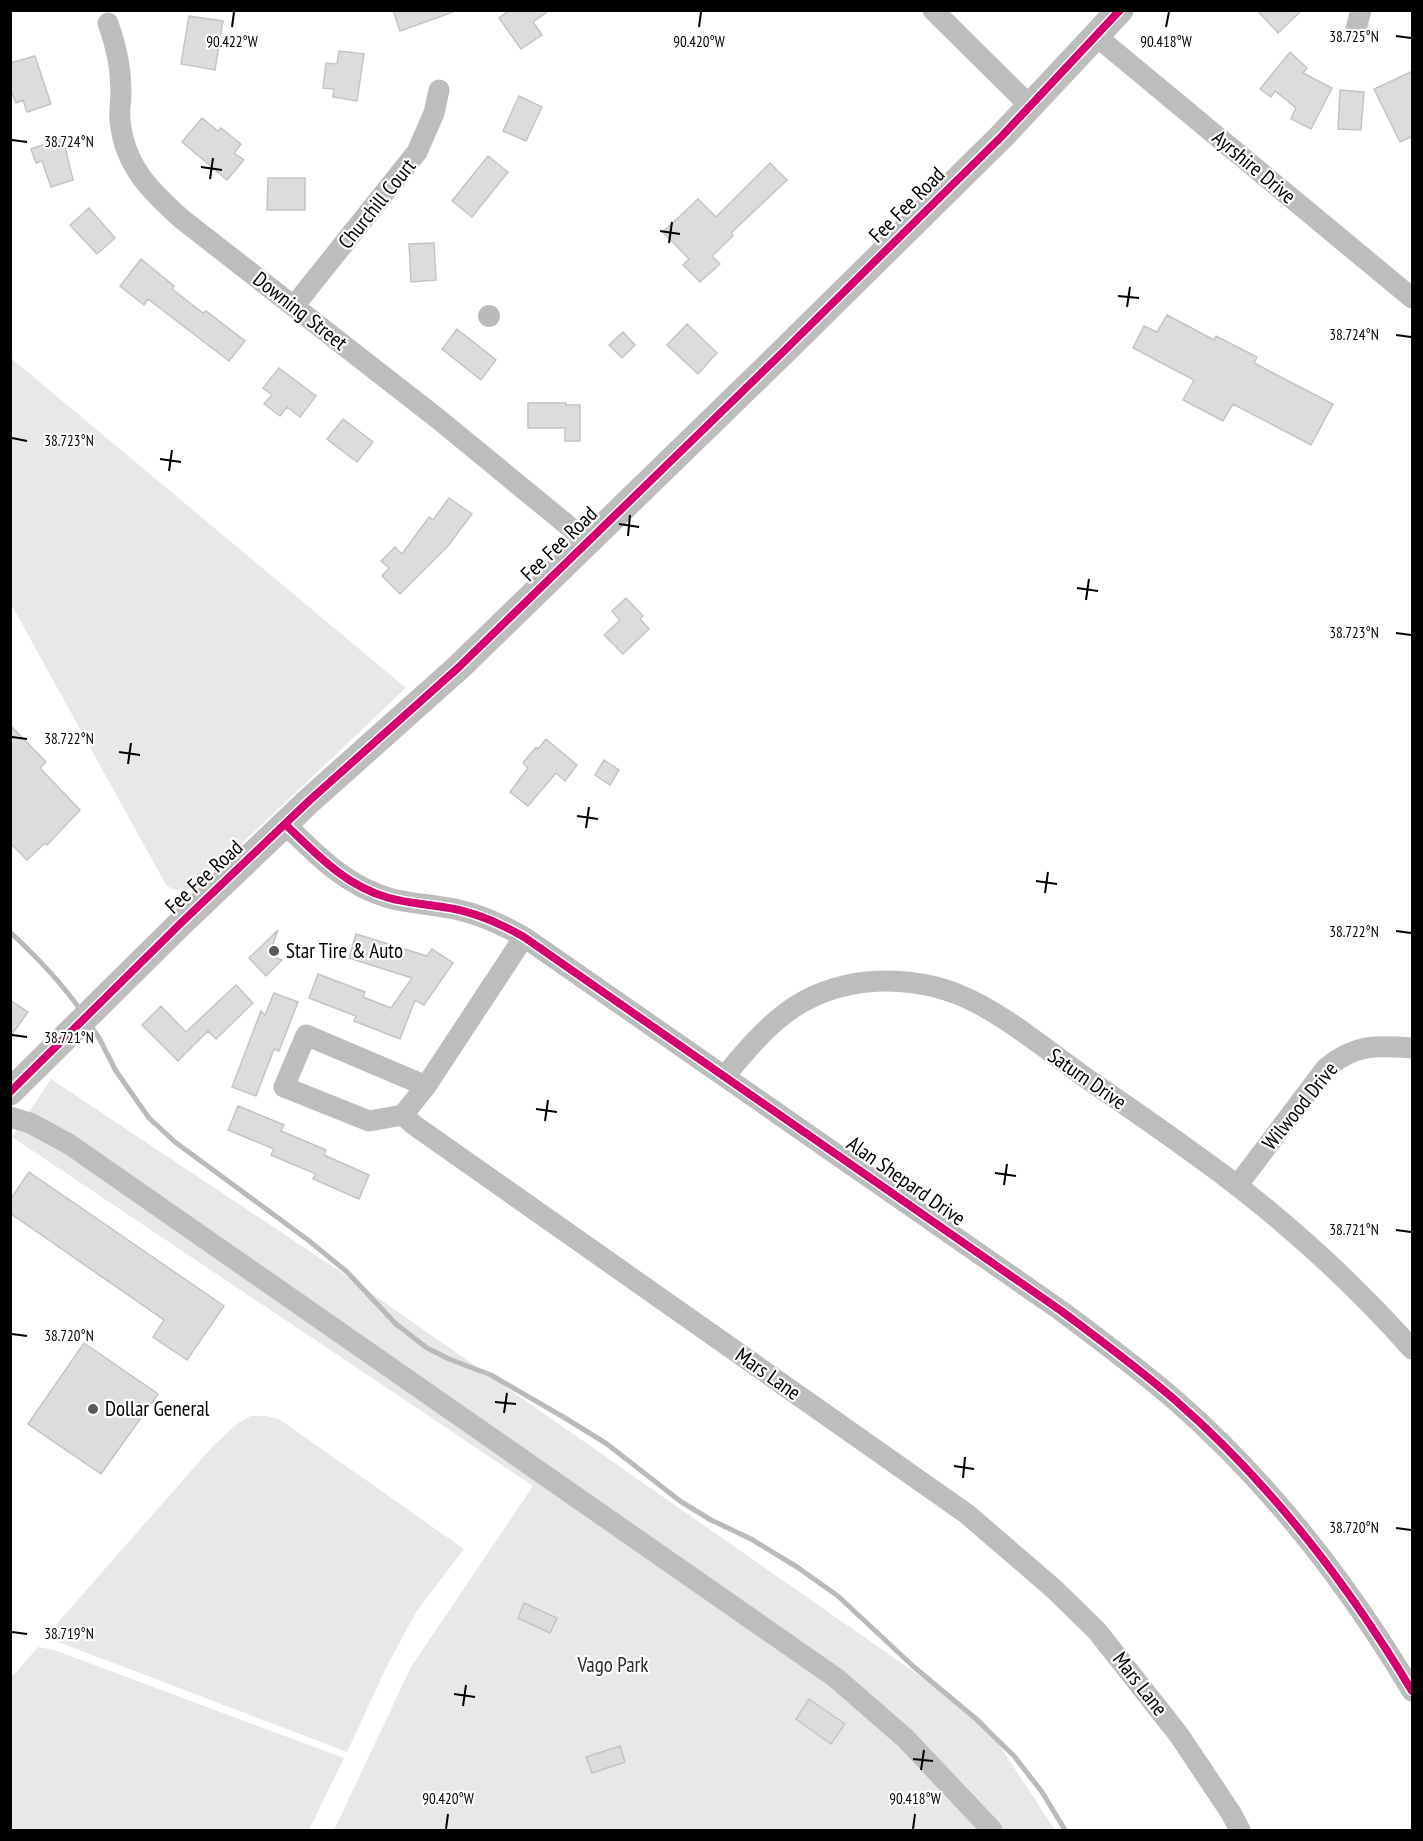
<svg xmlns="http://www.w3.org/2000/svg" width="1423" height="1841" viewBox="0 0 1423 1841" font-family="'PT Sans Narrow',sans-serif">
<rect width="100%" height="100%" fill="#fff"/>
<path fill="#e8e8e8" d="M11 358 406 688 197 886C186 891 176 893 166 885L11 604Z
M51 1079 338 1270 983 1720 1055 1830H334L411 1667 533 1486 12 1137Z
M251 1416H266L279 1419 464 1549 416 1612 387 1666 347 1752 45 1637 213 1446 238 1423Z
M38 1647 54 1650 344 1758 309 1830H11V1678Z"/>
<path fill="#bababa" d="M478 316a11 11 0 1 1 22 0a11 11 0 1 1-22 0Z"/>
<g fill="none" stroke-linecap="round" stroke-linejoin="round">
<path stroke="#bababa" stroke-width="5" d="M10 932C37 957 61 982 82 1012
M90 1025 99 1038 116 1071 149 1118 175 1142 308 1240 347 1272 396 1324 427 1348 449 1359 491 1375 565 1418 607 1444 680 1501 711 1520 751 1539 797 1567 838 1596 914 1667 975 1718 1014 1756 1042 1792 1065 1830"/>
</g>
<path fill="#dcdcdc" stroke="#c4c4c4" stroke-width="1.5" d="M393 10H453V12L400 31Z
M510 10H550L533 22 542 35 521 49 499 18Z
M1257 10H1302L1278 33Z
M189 16 223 21 215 70 181 64Z
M339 51 364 54 357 101 333 97 334 89 323 88 326 63 337 64Z
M1290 52 1307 68 1303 73 1332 88 1311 129 1291 119 1296 108 1275 91 1271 97 1260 89Z
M35 56 51 104 27 112 23 100 16 103 10 87V63Z
M1413 71V136L1400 142 1374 89Z
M1340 90 1364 92 1361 130 1338 129Z
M519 96 542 107 526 141 503 131Z
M202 118 218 131 221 128 241 144 234 153 244 160 227 180 182 142Z
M63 138 73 180 51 187 42 161 36 163 31 149Z
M488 156 508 172 472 217 452 201Z
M770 163 787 180 731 233 733 236 712 256 720 264 700 282 683 265 689 259 663 232 698 199 716 217Z
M268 178H305V210H267Z
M89 208 115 238 97 254 70 225Z
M434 243 436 280 411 282 409 244Z
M141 259 174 286 172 289 203 313 206 311 245 341 229 361 148 299 144 305 120 286Z
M1167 315 1214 340 1216 336 1257 357 1254 363 1333 404 1311 445 1233 404 1223 421 1183 400 1194 380 1133 348 1144 326 1157 332Z
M687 324 717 353 698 374 667 345Z
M457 329 496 360 481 380 442 349Z
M623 332 635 345 622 358 609 345Z
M279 368 316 396 300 417 287 407 280 416 264 404 272 395 263 388Z
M528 403H566V405H580V441H565V428H528Z
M343 419 373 442 357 462 327 439Z
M449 498 472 514 448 546 400 594 382 576 389 568 381 561 395 547 402 554 429 517 433 520Z
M626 598 643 616 640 619 649 629 623 654 604 635 620 620 612 611Z
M10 725 46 762 40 768 80 810 47 845 45 843 27 860 10 843Z
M546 739 577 765 565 781 556 773 528 806 510 792 528 768 523 763 536 747 538 749Z
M604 760 619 770 610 785 595 775Z
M278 930 269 955 282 960 266 976 249 958Z
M356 934 427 956 432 949 453 963 424 1005 415 1000 400 1039 354 1021 356 1016 309 998 318 974 365 992 363 997 391 1008 412 978 349 958Z
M236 985 253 1003 216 1039 208 1031 178 1061 142 1025 161 1006 186 1032Z
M274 993 298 1002 279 1051 274 1049 256 1096 232 1087 261 1011 265 1015Z
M10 1000 28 1012 10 1037Z
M238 1106 284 1125 281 1131 326 1150 324 1155 369 1175 359 1199 313 1179 316 1174 271 1155 274 1149 228 1130Z
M29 1172 224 1306 187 1360 153 1337 164 1320 10 1213V1200Z
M84 1343 158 1394 101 1474 28 1424Z
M524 1603 557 1618 550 1633 518 1618Z
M809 1699 845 1724 831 1744 796 1719Z
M620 1746 625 1762 592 1773 586 1757Z"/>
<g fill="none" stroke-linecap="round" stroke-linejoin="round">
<path stroke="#bdbdbd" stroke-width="21" d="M933 10 1030 106
M108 23C116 45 121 68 121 91 121 101 119 110 120 120 124 165 150 191 183 220L437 418 588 542
M1356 29 1361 10
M1096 36 1412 298
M294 306 417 152 434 113 439 90
M286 825C317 855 346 886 389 898 407 903 425 904 443 907 473 911 498 922 524 937L1060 1310C1099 1339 1138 1368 1175 1400 1269 1482 1348 1584 1412 1691
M524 937 426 1086 403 1115 414 1125 967 1514 1054 1589 1097 1631 1179 1735 1231 1813 1240 1830
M725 1076C766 1026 799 989 867 982 896 979 930 983 957 994 999 1010 1048 1051 1086 1078 1133 1110 1180 1143 1226 1177 1293 1228 1356 1286 1412 1349
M403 1115 369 1121 284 1087 306 1035 426 1086
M10 1117 30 1123 69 1144 836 1678 905 1738 992 1830
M1237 1186 1326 1068C1355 1044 1377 1045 1412 1048"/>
<path stroke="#bdbdbd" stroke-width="27" d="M10 1092 180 924 310 800 459 667 783 352 1002 136 1120 10"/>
<g stroke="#fff" stroke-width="11">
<path id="cycleway" d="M286 825C317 855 346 886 389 898 407 903 425 904 443 907 473 911 498 922 524 937L1060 1310C1099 1339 1138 1368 1175 1400 1269 1482 1348 1584 1412 1691
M10 1092 180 924 310 800 459 667 783 352 1002 136 1120 10"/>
</g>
<use href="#cycleway" stroke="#d6006c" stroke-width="8"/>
</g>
<path fill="none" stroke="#000" stroke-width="2" d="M232 27 234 12M699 27 701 12M1166 27 1169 12M1396 36 1411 38M12 140 27 142M201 167 222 170M210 179 213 158M660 231 680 234M669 243 672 222M1118 296 1139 298M1127 307 1130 287M1396 335 1411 337M12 438 27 441M160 459 181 462M169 471 172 450M619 524 639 527M628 536 630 515M1077 588 1098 591M1086 600 1089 579M1396 633 1411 635M12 737 27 739M119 752 140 755M128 764 131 743M577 816 598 819M586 828 589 807M1036 881 1057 884M1045 893 1048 872M1396 931 1411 933M12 1035 27 1037M536 1109 557 1112M545 1121 548 1100M995 1173 1016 1176M1004 1185 1007 1164M1396 1230 1411 1232M12 1334 27 1336M495 1402 516 1404M504 1413 507 1393M954 1466 974 1469M963 1478 965 1457M1396 1528 1411 1530M12 1632 27 1634M454 1694 475 1697M463 1706 466 1685M913 1759 933 1761M921 1770 924 1750M446 1829 448 1814M913 1829 915 1814"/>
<g fill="#595959" stroke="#fff" stroke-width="2">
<circle cx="274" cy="951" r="6"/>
<circle cx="93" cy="1409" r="6"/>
</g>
<g text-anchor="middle" stroke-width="4.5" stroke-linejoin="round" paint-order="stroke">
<g font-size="21" fill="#000" stroke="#fff">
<text transform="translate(1254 167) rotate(40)" y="7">Ayrshire Drive</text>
<text transform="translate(377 204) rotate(-51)" y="7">Churchill Court</text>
<text transform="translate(907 205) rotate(-45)" y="7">Fee Fee Road</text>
<text transform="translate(300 311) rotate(38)" y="7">Downing Street</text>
<text transform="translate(559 544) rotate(-44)" y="7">Fee Fee Road</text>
<text transform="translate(204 877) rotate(-43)" y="7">Fee Fee Road</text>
<text transform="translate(1087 1079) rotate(35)" y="7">Saturn Drive</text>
<text transform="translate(1300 1106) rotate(-51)" y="7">Wilwood Drive</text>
<text transform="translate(906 1181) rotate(35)" y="7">Alan Shepard Drive</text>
<text transform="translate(768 1374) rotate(35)" y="7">Mars Lane</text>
<text transform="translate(1140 1684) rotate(52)" y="7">Mars Lane</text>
</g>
<g font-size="21" fill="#000" stroke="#fff" text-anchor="start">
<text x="286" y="958">Star Tire &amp; Auto</text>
<text x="105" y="1416">Dollar General</text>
</g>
<g font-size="21" fill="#2d2d2d" stroke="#fff">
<text x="613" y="1672">Vago Park</text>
</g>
</g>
<g font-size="15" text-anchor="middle" fill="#000" stroke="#fff" stroke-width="4.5" stroke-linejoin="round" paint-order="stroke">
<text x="1354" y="42">38.725°N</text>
<text x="232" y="47">90.422°W</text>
<text x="699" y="47">90.420°W</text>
<text x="1166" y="47">90.418°W</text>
<text x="69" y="147">38.724°N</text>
<text x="1354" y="340">38.724°N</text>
<text x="69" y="446">38.723°N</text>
<text x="1354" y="638">38.723°N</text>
<text x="69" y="744">38.722°N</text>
<text x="1354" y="937">38.722°N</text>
<text x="69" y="1043">38.721°N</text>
<text x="1354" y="1235">38.721°N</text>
<text x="69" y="1341">38.720°N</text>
<text x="1354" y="1533">38.720°N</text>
<text x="69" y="1639">38.719°N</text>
<text x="448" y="1804">90.420°W</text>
<text x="915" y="1804">90.418°W</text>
</g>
<rect width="1423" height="1841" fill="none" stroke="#000000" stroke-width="24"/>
</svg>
